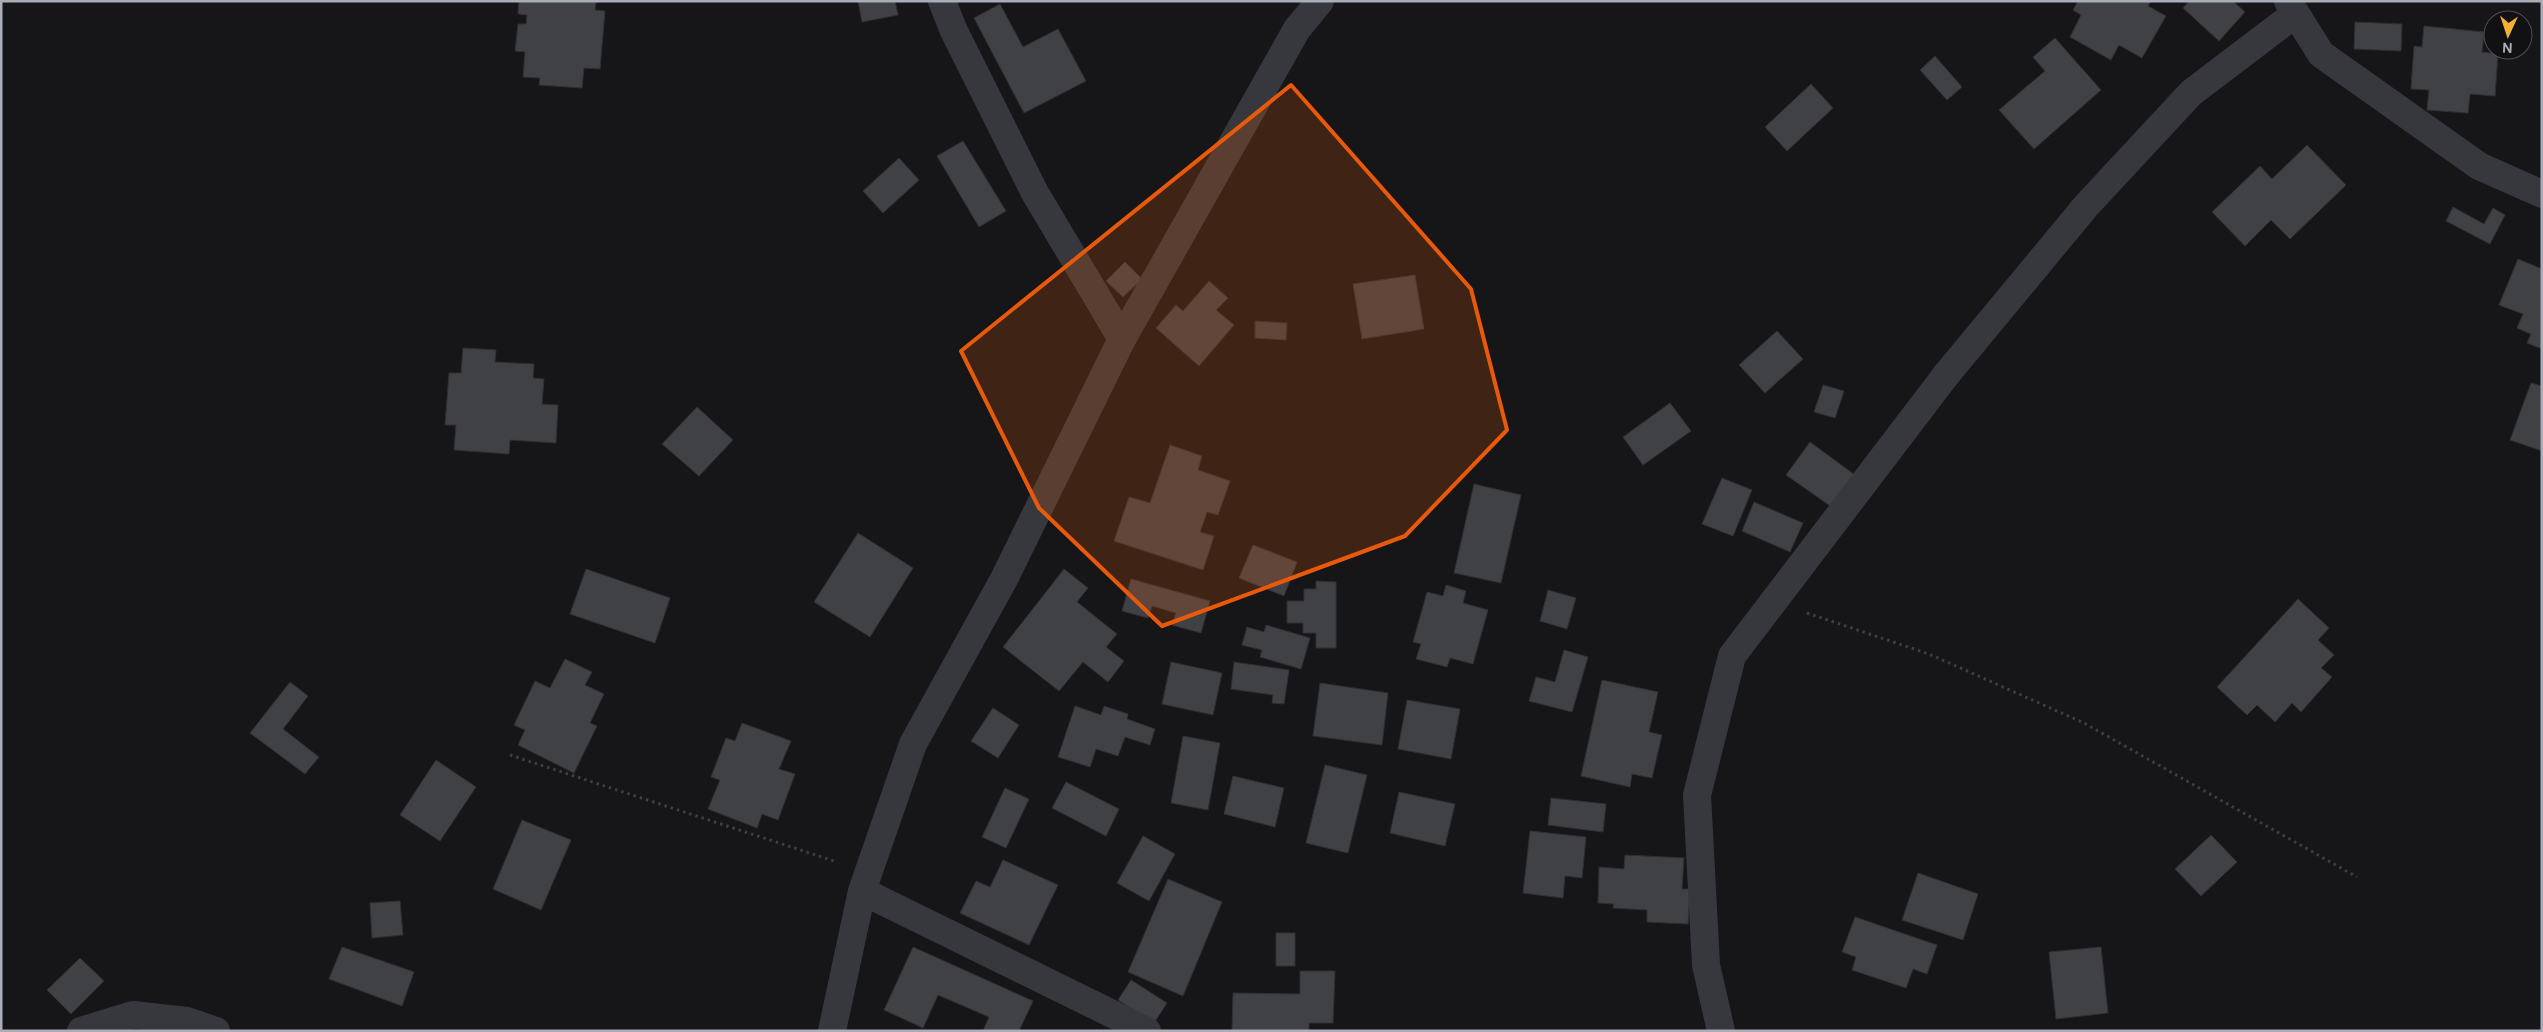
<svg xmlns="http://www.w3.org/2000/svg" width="2543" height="1032" viewBox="0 0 2543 1032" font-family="'DM Sans',sans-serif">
<rect width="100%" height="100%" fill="#161618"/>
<path fill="#404145" stroke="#303034" d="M519 1H596L595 10 605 11 600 69 584 68 582 88 539 85 540 78 523 77 525 52 515 51 518 24H526L527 15 518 14Z
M858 1H895L898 15 862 22Z
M2078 1H2151L2148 6 2166 16 2142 58 2119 45 2111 60 2070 37 2081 15 2073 10Z
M2189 1H2233L2245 12 2219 41 2183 8Z
M1000 4 1023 47 1058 29 1086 81 1024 113 974 18Z
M2355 22 2402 24 2401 51 2354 49Z
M2424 26 2484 32 2482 52 2498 54 2495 96 2470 94 2468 113 2427 110 2429 90 2411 89 2414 46 2422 47Z
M2055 38 2101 90 2034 149 1999 110 2045 71 2033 57Z
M1935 56 1962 87 1947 100 1920 70Z
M1811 84 1833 108 1787 151 1765 127Z
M963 141 1006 211 979 227 937 156Z
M2307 145 2346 185 2290 239 2271 220 2245 246 2212 212 2260 166 2272 179Z
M899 158 919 180 883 213 863 191Z
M2453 207 2484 224 2493 208 2505 215 2490 244 2446 221Z
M2518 259 2542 269V349L2527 343 2531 334 2517 328 2523 314 2499 305Z
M1125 262 1142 279 1123 297 1106 281Z
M1415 275 1424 329 1362 339 1353 284Z
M1209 281 1228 298 1216 310 1234 325 1199 366 1156 328 1176 305 1183 311Z
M1255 321 1287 323 1286 340 1255 338Z
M1777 331 1803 359 1765 393 1739 365Z
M463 348 496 350 495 362 534 364 533 378 544 379 542 404 558 405 556 443 510 440 509 454 454 450 456 425H445L449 373H461Z
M2531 383 2542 386V451L2510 440Z
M1823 385 1844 391 1835 418 1814 412Z
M1670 403 1691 431 1643 465 1623 437Z
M697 407 733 440 699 476 662 444Z
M1810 442 1859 478 1836 510 1786 475Z
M1170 445 1202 456 1198 470 1230 481 1218 515 1207 512 1200 532 1214 536 1203 570 1114 541 1129 497 1150 503Z
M1722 478 1752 490 1733 536 1702 524Z
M1474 484 1521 495 1501 583 1454 573Z
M1754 502 1803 523 1790 552 1742 531Z
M858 533 913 568 870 637 814 602Z
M1253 545 1297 562 1284 596 1239 578Z
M586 569 670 598 655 643 570 614Z
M1064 569 1088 588 1077 602 1117 634 1106 647 1124 661 1108 682 1083 662 1059 691 1003 647Z
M1131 579 1210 601 1201 633 1172 625 1176 613 1152 606 1148 618 1122 611Z
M1316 581 1336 582V648H1316V633H1303V623H1287V601H1304V589H1316Z
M1446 585 1466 591 1463 603 1488 610 1473 664 1450 658 1447 667 1416 659 1421 644 1413 642 1427 592 1443 596Z
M1548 590 1576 598 1567 629 1540 621Z
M2298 599 2329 628 2318 640 2334 655 2321 668 2332 677 2301 712 2292 703 2275 722 2257 705 2247 715 2217 687Z
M1266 625 1310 638 1301 669 1260 657 1262 650 1242 645 1247 627 1264 632Z
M1564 650 1588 657 1572 712 1529 701 1536 677 1555 682Z
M565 659 592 672 585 685 604 694 590 723 597 726 574 773 518 745 525 730 514 725 535 681 550 688Z
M1171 662 1222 673 1213 715 1162 704Z
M1234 662 1289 670 1284 704 1272 703 1273 695 1231 689Z
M1602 680 1658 692 1649 732 1662 735 1652 778 1632 774 1630 787 1581 776Z
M290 682 308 696 283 729 319 757 305 774 250 733Z
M1320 683 1388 693 1382 745 1313 736Z
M1407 700 1460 709 1451 759 1398 749Z
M1075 706 1101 715 1104 706 1128 714 1127 719 1155 729 1150 745 1125 737 1118 756 1096 749 1090 767 1058 757Z
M993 708 1019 725 998 758 971 741Z
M742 723 791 741 779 769 795 774 778 820 762 814 757 828 708 809 720 780 711 777 726 738 735 741Z
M1183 736 1220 743 1208 810 1171 803Z
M436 760 476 787 440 841 400 815Z
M1325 765 1367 775 1348 853 1306 843Z
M1233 776 1284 788 1275 827 1224 814Z
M1066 782 1119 809 1106 836 1052 808Z
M1005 788 1029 799 1006 848 982 837Z
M1399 792 1455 804 1445 846 1390 833Z
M1551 798 1606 804 1603 832 1548 825Z
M522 820 571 840 541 910 493 889Z
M1530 831 1586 837 1582 878 1565 876 1563 898 1523 893Z
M2211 835 2237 862 2201 896 2175 869Z
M1143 836 1175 854 1149 901 1117 883Z
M1625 855 1684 858 1682 889H1690L1688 924 1647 922V910L1613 908 1614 904 1598 903 1599 867 1624 869Z
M1003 860 1058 885 1029 945 960 913 976 881 990 887Z
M1918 873 1978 894 1963 940 1902 920Z
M1168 879 1222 902 1183 996 1128 972Z
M400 901 403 935 372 938 370 903Z
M1855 917 1937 945 1927 974 1913 969 1906 988 1852 970 1856 957 1842 952Z
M1276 933H1295V966H1276Z
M342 947 414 972 402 1006 329 979Z
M913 947 1033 1001 1019 1031H983L989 1017 938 995 923 1028 884 1010Z
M2101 947 2108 1013 2056 1019 2049 952Z
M80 958 104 981 71 1014 47 990Z
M1300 971H1335L1333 1023H1309V1031H1232L1233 993 1300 994Z
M1131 980 1167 1003 1154 1023 1118 1000Z"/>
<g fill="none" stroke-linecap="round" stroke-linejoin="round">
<path stroke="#3d3f44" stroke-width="3" stroke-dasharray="2.5 4" stroke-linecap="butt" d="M1807 613 1929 654 2084 723 2357 877
M510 755 837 862"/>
<path stroke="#37383d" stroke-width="28" d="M942 1 953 29 1035 193 1122 339
M2288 1 2321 54 2479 166 2542 194
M862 891 1147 1031
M81 1031 133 1015 187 1021 216 1031
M832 1031 862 891 913 744 1004 579 1122 339 1297 29 1320 1
M1721 1031 1706 965 1697 795 1732 656 1946 375 2086 206 2191 93 2295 14"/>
</g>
<path fill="#e8590c" fill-opacity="0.2" stroke="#e8590c" stroke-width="4" stroke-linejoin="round" d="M1291 85 1471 289 1507 430 1405 536 1162 626 1039 508 961 351Z"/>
<rect width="2543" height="1032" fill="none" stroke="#a8adb8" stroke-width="5"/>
<g transform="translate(2508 35) rotate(183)"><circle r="24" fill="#111113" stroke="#4d4f55"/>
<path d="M0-4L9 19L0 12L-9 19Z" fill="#f2b134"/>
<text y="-8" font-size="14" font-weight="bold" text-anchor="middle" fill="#a8adb8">N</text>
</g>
</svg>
